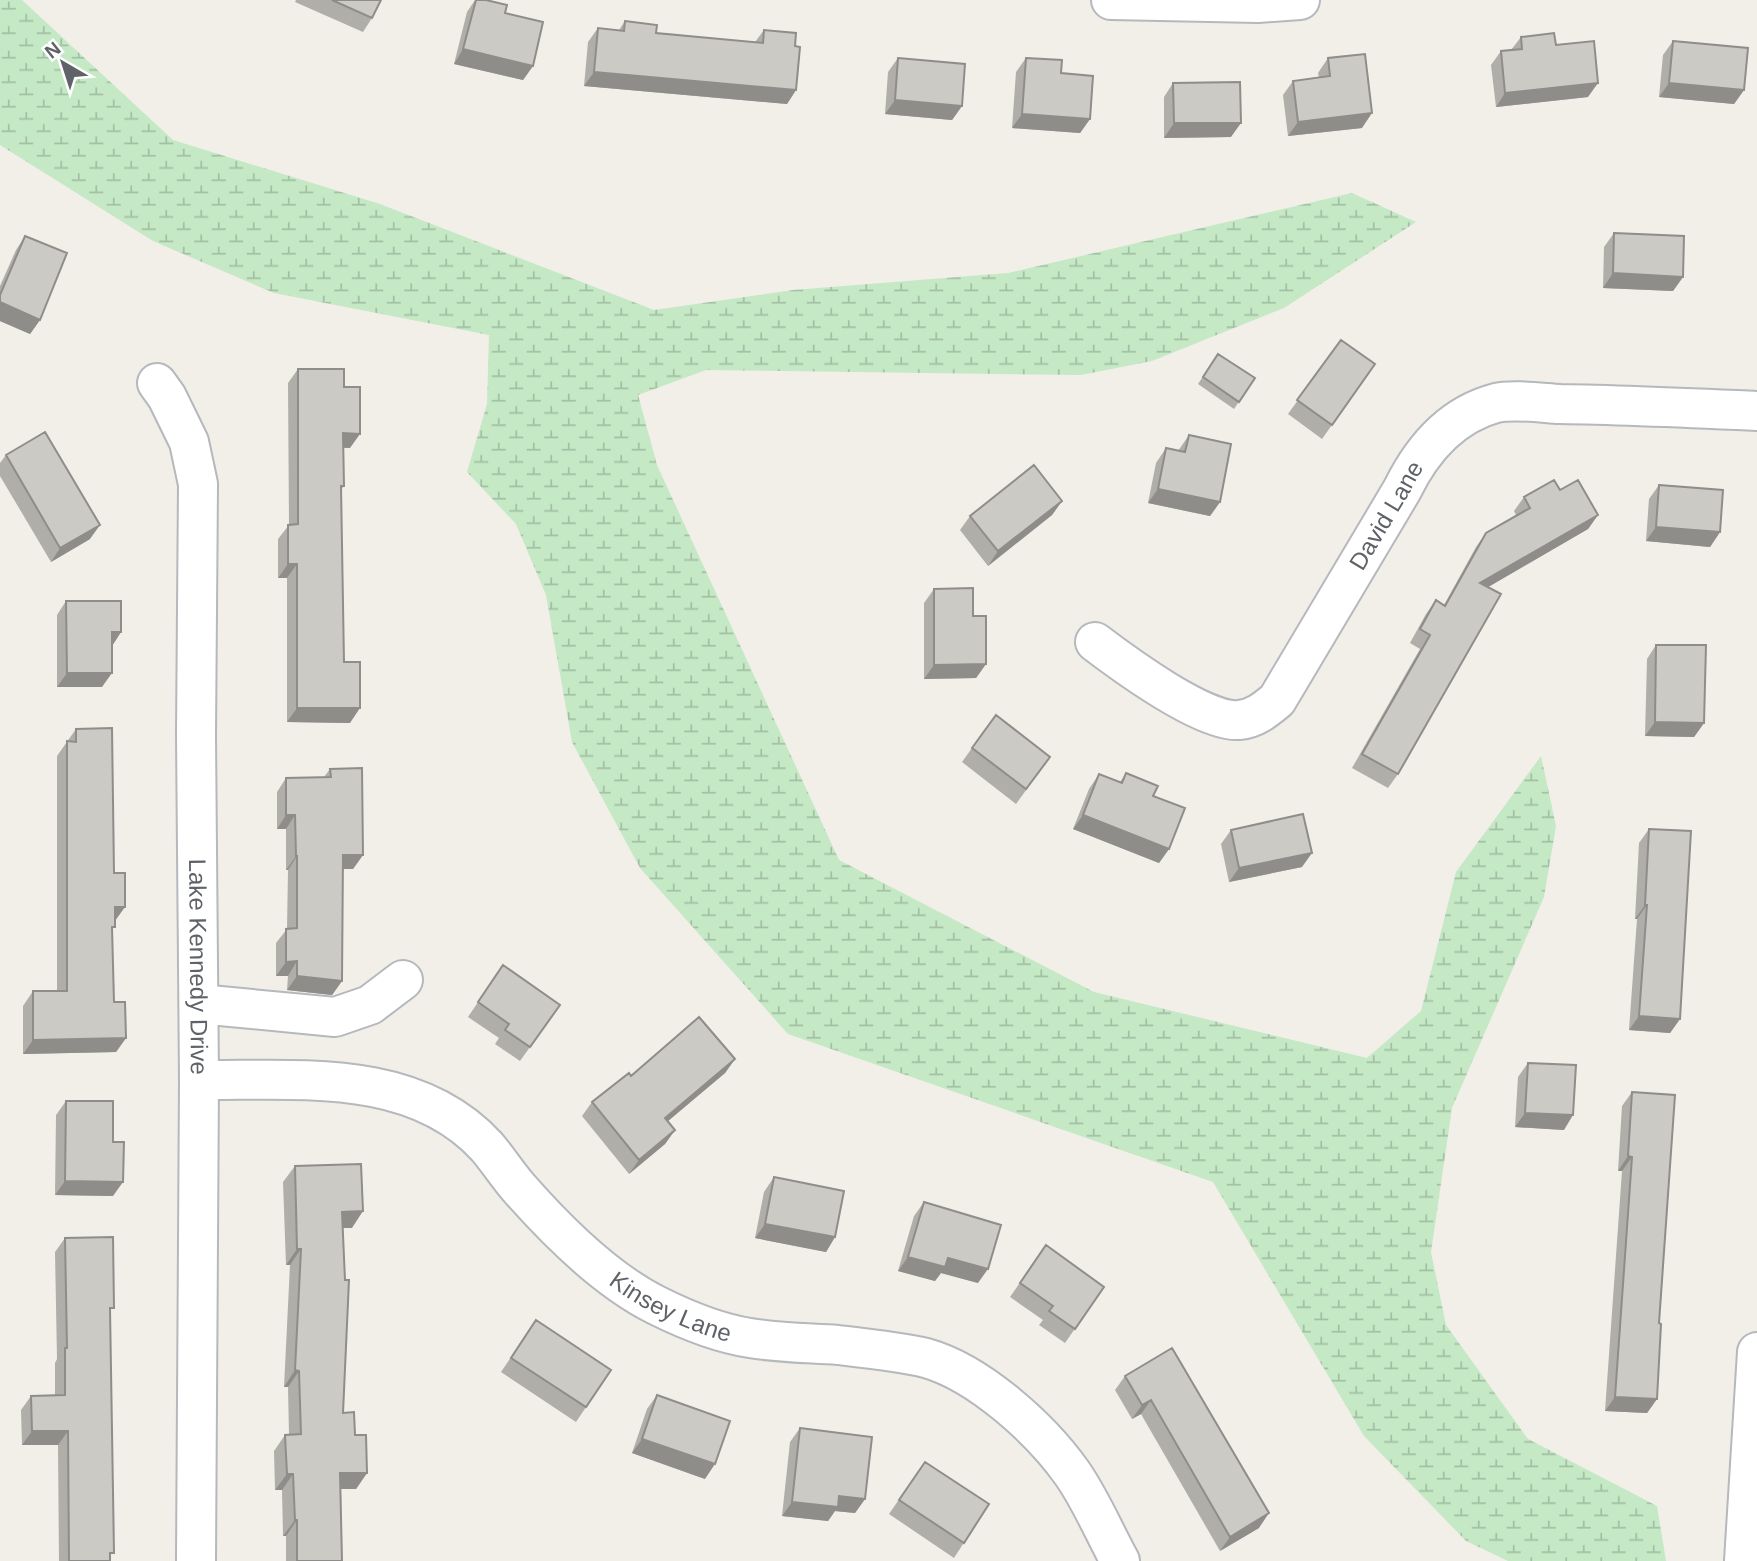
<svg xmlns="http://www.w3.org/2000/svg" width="1757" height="1561" viewBox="0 0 1757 1561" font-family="Arial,sans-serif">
<defs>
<pattern id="wetland-marsh" width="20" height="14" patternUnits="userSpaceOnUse" patternTransform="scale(1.75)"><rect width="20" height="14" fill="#c5e8c5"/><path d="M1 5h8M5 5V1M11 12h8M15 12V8" fill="none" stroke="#a3c0a4"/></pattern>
</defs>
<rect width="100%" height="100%" fill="#f1efe8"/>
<path fill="url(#wetland-marsh)" d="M0 0H22L173 140 380 204 654 310 793 290 1008 273 1352 193 1416 222 1284 308 1152 361 1081 375 706 370 638 395 657 465 839 860 1094 992 1367 1058 1421 1011 1456 872 1541 756 1556 826 1544 897 1452 1108 1431 1252 1446 1325 1528 1439 1657 1506 1666 1561H1508L1466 1541 1364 1436 1213 1182 788 1034 640 868 572 742 546 595 516 524 467 472 487 404 489 335 274 293 153 241 0 145Z"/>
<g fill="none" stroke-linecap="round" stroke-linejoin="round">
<g stroke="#b5b8bc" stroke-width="42">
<g id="minor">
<path d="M1111 0 1258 3 1300 0"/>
<path id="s1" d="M157 383 167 397 189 442 198 484 196 735 199 1080 196 1561"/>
<path id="s2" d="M1095 642C1124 664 1204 723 1239 720 1254 719 1265 710 1277 700L1402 490C1422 449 1451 415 1496 403 1513 399 1542 403 1560 404 1626 405 1691 408 1757 411"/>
<path d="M199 1004 335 1017 370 1005 403 980"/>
<path id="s3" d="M199 1080C297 1081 414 1067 487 1147 498 1160 507 1174 518 1187 554 1228 606 1280 656 1305 686 1320 717 1333 750 1338 779 1343 809 1343 838 1345 864 1348 901 1352 926 1358 979 1373 1041 1429 1072 1473 1091 1500 1104 1532 1120 1561"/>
<path d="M1744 1561 1757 1352"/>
</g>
</g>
<use href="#minor" stroke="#fff" stroke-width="38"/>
</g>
<path fill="#afaea9" d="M296 0H381L372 18 363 32 295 2Z
M475 0H486L505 13 533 66 523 80 454 64 467 12Z
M625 21 656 33 755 42 764 30 795 46 796 90 787 104 584 86 588 42 598 28 619 30Z
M1521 37 1556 45 1588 97 1496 107 1491 65 1501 51 1511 50Z
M1673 41 1744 90 1734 104 1659 97 1663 55Z
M898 58 962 106 952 120 885 114 888 72Z
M1026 58 1061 73 1090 119 1080 133 1012 128 1016 72Z
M1328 58 1362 128 1288 136 1283 95 1293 81 1319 77 1318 73Z
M1173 83 1231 137 1164 138V97Z
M1614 233 1683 277 1673 291 1603 288 1604 247Z
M25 236 40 320 30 334 0 321V286L16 250Z
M1341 340 1375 364 1322 439 1288 414Z
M1218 354 1255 378 1234 409 1198 384Z
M298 369 344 387 350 448H343L344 486 341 490 344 662 350 723 287 722V578H278V539L289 525 288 383Z
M1189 435 1220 502 1210 516 1148 503 1156 463 1166 448 1178 451Z
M6 455 90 539 51 562 0 476V463Z
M1659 485 1720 532 1710 547 1646 541 1649 499Z
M1560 490 1598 515 1588 529 1488 587 1398 774 1388 788 1352 768 1420 649 1410 643 1426 614 1436 600 1444 605 1476 547 1486 533 1516 515 1514 511 1524 497Z
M1062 501 1052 515 988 566 960 530 970 516Z
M934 589 986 664 976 678 924 679V603Z
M66 601 121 632 112 646 102 687H57V615Z
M1656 645 1704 723 1694 737 1645 736 1647 659Z
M76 729 114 873 115 921 112 932 114 1002 126 1038 116 1052 23 1054V1006L33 991H57V756Z
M972 748 1050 757 1016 804 962 762Z
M330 769 363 855 353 869H343L342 981 332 995 287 990 288 976H276V943L287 929 288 870H286V829H277V792L286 778 324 777Z
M1126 773 1153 796 1169 849 1159 863 1073 829 1089 789 1099 774 1120 782Z
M1649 829 1680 1019 1670 1033 1629 1030 1637 919H1635L1639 843Z
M1231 830 1302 867 1229 882 1221 844Z
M503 965 560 1005 520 1061 495 1044 499 1038 468 1017Z
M735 1059 725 1073 668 1121 675 1130 665 1144 629 1174 582 1116 592 1102 631 1076Z
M1528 1063 1564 1130 1515 1127 1518 1077Z
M1632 1092 1659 1323 1657 1399 1647 1413 1605 1411 1622 1171H1618L1622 1106Z
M66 1101 113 1196 55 1195 56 1115Z
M295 1166 352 1228H343V1413L355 1435 367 1473 356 1489H341L342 1561H286V1536H283L282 1490H275L274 1451 285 1435H289L288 1387H284L290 1265H286L283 1182Z
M774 1177 835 1237 826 1252 755 1238 764 1192Z
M924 1202 978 1283 941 1273 935 1281 898 1271 914 1216Z
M65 1238 110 1314V1561H59L58 1445H22L21 1410 31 1396 55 1395V1363L57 1359 55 1252Z
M1046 1245 1104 1287 1065 1343 1039 1325 1043 1320 1010 1297Z
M536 1320 611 1370 576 1422 501 1372Z
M1172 1348 1259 1528 1220 1551 1141 1414 1132 1419 1115 1390 1125 1376Z
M657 1395 705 1479 632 1453 647 1409Z
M800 1428 865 1499 855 1513 835 1511 828 1521 782 1516 790 1442Z
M925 1462 989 1504 954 1558 889 1514Z"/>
<path fill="#8f8d8a" d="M463 49 533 66 523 80 454 64Z
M594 72 796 90 787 104 584 86Z
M1598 83 1588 97 1496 107 1505 93Z
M1669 83 1744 90 1734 104 1659 97Z
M895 100 962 106 952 120 885 114Z
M1372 113 1362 128 1288 136 1298 122Z
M1022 114 1090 119 1080 133 1012 128Z
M1174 123H1241L1231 137 1164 138Z
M1613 273 1683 277 1673 291 1603 288Z
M0 302 40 320 30 334 0 321Z
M343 433 360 434 350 448 334 447Z
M1158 489 1220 502 1210 516 1148 503Z
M1062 501 1052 515 988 566 998 551Z
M1598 515 1588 529 1471 597 1480 583Z
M100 525 90 539 51 562 60 548Z
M1656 527 1720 532 1710 547 1646 541Z
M288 564H297L287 578H278Z
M112 632H121L112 646Z
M986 664 976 678 924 679 934 665Z
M67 673H112L102 687H57Z
M297 708H360L350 723 287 722Z
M1655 722 1704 723 1694 737 1645 736Z
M286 815H295L286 829H277Z
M1083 815 1169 849 1159 863 1073 829Z
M1312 853 1302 867 1229 882 1239 868Z
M343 855H363L353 869H334Z
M296 856H297L288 870H286Z
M1645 905H1647L1637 919H1635Z
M115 907H125L115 921Z
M297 961 288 976H276L286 962Z
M297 976 342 981 332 995 287 990Z
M1639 1016 1680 1019 1670 1033 1629 1030Z
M126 1038 116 1052 23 1054 33 1040Z
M735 1059 725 1073 655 1132 665 1118Z
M1525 1113 1573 1115 1564 1130 1515 1127Z
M675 1130 665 1144 629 1174 639 1160Z
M1628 1156 1632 1157 1622 1171H1618Z
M65 1181 123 1182 113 1196 55 1195Z
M363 1211 352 1228H331L342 1212Z
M765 1224 835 1237 826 1252 755 1238Z
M297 1249H301L290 1265H286Z
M908 1257 948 1258 988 1269 978 1283 941 1273 935 1281 898 1271Z
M295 1370 299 1371 288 1387H284Z
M1615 1397 1657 1399 1647 1413 1605 1411Z
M1151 1400 1141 1414 1132 1419 1142 1405Z
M32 1431H68L58 1445H22Z
M642 1439 715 1464 705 1479 632 1453Z
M340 1473H367L356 1489H329Z
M287 1474H293L282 1490H275Z
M839 1496 865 1499 855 1513 835 1511 828 1521 782 1516 792 1502Z
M1269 1513 1259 1528 1220 1551 1230 1537Z
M295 1520H297L286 1536H283Z"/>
<path fill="#cccac5" stroke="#8f8d8a" stroke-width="2" d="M332 0H381L372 18Z
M476 0H486L507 5 505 13 543 22 533 66 463 49Z
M625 21 657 25 656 33 763 43 764 30 796 33 795 46 800 47 796 90 594 72 598 28 624 31Z
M1554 33 1556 45 1594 41 1598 83 1505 93 1501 51 1522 49 1521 37Z
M1673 41 1748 48 1744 90 1669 83Z
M1365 54 1372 113 1298 122 1293 81 1330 76 1328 58Z
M898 58 965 64 962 106 895 100Z
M1026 58 1062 60 1061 73 1093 76 1090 119 1022 114Z
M1240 82 1241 123H1174L1173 83Z
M1614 233 1684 236 1683 277 1613 273Z
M25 236 67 253 40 320 0 302V295Z
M1341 340 1375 364 1332 425 1297 400Z
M1218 354 1255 378 1239 402 1203 377Z
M298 369H344V387H360V434L343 433 344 486H341L344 662H360V708H297V564H288V525L298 524Z
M45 432 100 525 60 548 6 455Z
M1189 435 1231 444 1220 502 1158 489 1166 448 1185 452Z
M1034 465 1062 501 998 551 970 516Z
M1554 480 1560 490 1578 480 1598 515 1480 583 1501 594 1398 774 1362 754 1430 635 1420 629 1436 600 1445 606 1486 533 1530 508 1524 497Z
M1659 485 1723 490 1720 532 1656 527Z
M973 588V616H986V664L934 665V589Z
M66 601H121V632H112V673H67Z
M1656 645H1706L1704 723 1655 722Z
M996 715 1050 757 1026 789 972 748Z
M112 728 114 873H125V907H115V927H112L114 1002H125L126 1038 33 1040V991H67V741L76 742V729Z
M362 768 363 855H343L342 981 297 976V961L286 962V929L297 928V856H296L295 815H286V778L331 777 330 769Z
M1126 773 1158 786 1153 796 1185 808 1169 849 1083 815 1099 774 1122 783Z
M1303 814 1312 853 1239 868 1231 830Z
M1649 829 1691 831 1680 1019 1639 1016 1647 905H1645Z
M503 965 560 1005 530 1047 505 1030 509 1024 478 1002Z
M699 1017 735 1059 665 1118 675 1130 639 1160 592 1102 629 1073 631 1076Z
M1528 1063 1576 1065 1573 1115 1525 1113Z
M1632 1092 1675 1095 1659 1323 1661 1324 1657 1399 1615 1397 1632 1157 1628 1156Z
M66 1101H113V1142H124L123 1182 65 1181Z
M361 1164 363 1211 342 1212 345 1280H349L343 1413 354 1412 355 1435H366L367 1473H340L342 1561H297V1520H295L293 1474H287L285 1435 301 1434 299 1371 295 1370 301 1249H297L295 1166Z
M774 1177 844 1191 835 1237 765 1224Z
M924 1202 1001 1225 988 1269 948 1258 945 1267 908 1257Z
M113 1237 114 1308H110L114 1553H110V1561H69L68 1431H32L31 1396 65 1395V1348H67L65 1238Z
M1046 1245 1104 1287 1075 1329 1049 1311 1053 1306 1020 1283Z
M536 1320 611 1370 586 1407 511 1358Z
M1172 1348 1269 1513 1230 1537 1151 1400 1142 1405 1125 1376Z
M657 1395 730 1421 715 1464 642 1439Z
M800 1428 872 1437 865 1499 839 1496 838 1507 792 1502Z
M925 1462 989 1504 964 1543 899 1500Z"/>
<g text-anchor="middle" stroke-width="7" stroke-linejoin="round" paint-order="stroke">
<g font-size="24" fill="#5f6368" stroke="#fff">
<text dy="8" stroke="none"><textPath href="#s2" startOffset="424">David Lane</textPath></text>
<text dy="8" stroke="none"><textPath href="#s1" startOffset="593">Lake Kennedy Drive</textPath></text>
<text dy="8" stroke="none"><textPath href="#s3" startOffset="553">Kinsey Lane</textPath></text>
</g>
</g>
<g transform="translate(63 63) rotate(321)" stroke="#ffffff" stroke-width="5" paint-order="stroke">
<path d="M0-5L12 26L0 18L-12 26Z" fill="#5f6368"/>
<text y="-10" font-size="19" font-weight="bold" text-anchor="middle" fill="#5f6368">N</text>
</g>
</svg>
